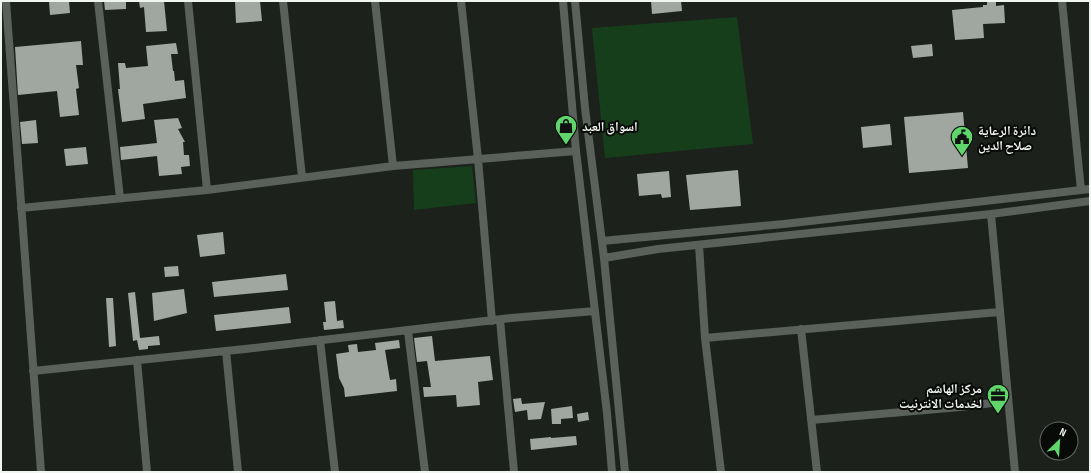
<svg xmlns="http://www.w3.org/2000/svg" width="1091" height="473" viewBox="0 0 1091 473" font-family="'Sofia Sans Condensed','Noto Naskh Arabic',sans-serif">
<rect width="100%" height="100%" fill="#1c211c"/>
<path fill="#173e1b" d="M737 17 753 144 605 158 592 28Z
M472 166 476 203 414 210 413 170Z"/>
<path fill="#a0a7a0" d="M49 1H69L70 13 50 15Z
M104 1H126V9L105 10Z
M139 1H164L167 31 146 32 144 7 140 8Z
M235 1H260L262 21 236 23Z
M651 1H681L682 11 652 14Z
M987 1H996V6L1004 5 1005 23 983 24 984 38 955 40 952 10 983 7V5H987Z
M81 41 83 65H76L79 88 76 89 79 115 60 117 57 91 18 95 15 47Z
M176 43 178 54H171L173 71H174L175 81 184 80 186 98 143 104 145 119 122 122 118 89H120L118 63H125L126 68 148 66 146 46Z
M932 44 933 56 913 58 911 46Z
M963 112 968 168 909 173 904 117Z
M178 118 182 128 178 129 185 142H183L184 155H189L190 166 181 167 182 174 159 176 157 156 121 160 120 147 157 143 154 120Z
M36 120 38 143 22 144 20 122Z
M890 124 892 145 863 148 861 127Z
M86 147 88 164 66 166 64 149Z
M738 170 741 206 690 210 686 175Z
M669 171 671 197 662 198 661 194 639 196 637 174Z
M223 232 225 254 200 257 197 235Z
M178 266 179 276 165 277 164 267Z
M286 274 288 290 214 297 212 282Z
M184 289 187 313 154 321 152 293Z
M135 292 140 338 159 336 160 345 148 346V349L139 350 137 340 133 341 128 293Z
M106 298H113L116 346 109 347Z
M335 301 337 321 343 320 344 328 324 330 323 322H326L324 302Z
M289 307 291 323 216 331 214 315Z
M432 336 435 361 490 356 493 380 478 382 480 405 457 407 456 395 424 397 423 387H431L427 361 417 362 414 338Z
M399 340 400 348 385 350 390 380 396 379 397 391 345 397 344 388 339 378 336 354 349 352 348 345 357 344 358 352 376 350 375 343Z
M521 398 522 404 545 402 541 419 528 420 527 410 515 412 513 399Z
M572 406 573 418 561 419V424H552L551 409Z
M588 412 589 420 578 422 577 414Z
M576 436 577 445 531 450 530 439 551 437V438Z"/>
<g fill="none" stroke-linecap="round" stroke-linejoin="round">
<path stroke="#5a605a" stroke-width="8" d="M6 1 41 472
M98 1 120 198
M188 1 207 190
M283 1 302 177
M375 1 393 166
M461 1 478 159 492 321
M563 1 576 151 607 413 612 472
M575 1 585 108 604 258 625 472
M1062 1 1081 190
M21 208 207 190 393 166 576 151
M991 214 1015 472
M602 241 784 224 1090 189
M699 245 705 338 721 472
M604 258 658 249 991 214 1090 201
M500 320 514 472
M801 329 817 472
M408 331 425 472
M705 338 999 312
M320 340 335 472
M226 351 238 472
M137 360 147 472
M33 371 245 349 511 318 595 311
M811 420 960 407 1008 401"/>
</g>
<defs>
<g id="shop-pin" transform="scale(1.15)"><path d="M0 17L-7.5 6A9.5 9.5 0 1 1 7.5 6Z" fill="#5fd56b" stroke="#080a08"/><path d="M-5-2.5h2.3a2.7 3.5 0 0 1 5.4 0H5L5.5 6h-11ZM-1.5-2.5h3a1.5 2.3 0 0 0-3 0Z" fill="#111"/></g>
<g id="civic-pin" transform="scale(1.15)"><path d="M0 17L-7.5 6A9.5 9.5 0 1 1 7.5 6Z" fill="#5fd56b" stroke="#080a08"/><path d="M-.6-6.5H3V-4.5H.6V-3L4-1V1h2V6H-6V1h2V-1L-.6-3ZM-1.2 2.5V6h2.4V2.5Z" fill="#111"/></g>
<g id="office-pin" transform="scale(1.15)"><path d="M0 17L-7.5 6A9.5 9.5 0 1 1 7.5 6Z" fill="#5fd56b" stroke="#080a08"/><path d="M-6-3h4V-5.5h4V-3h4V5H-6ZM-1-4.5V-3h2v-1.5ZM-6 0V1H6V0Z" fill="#111"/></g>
</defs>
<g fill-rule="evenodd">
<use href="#shop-pin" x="566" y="126"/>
<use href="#civic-pin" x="962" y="137"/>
<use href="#office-pin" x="998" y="395"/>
</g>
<g text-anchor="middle" stroke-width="4" stroke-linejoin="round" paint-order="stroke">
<g font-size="13" font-weight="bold" fill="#f1f5f1" stroke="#080a08" text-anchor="start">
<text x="582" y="131">اسواق العبد</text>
<text x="978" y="135">دائرة الرعاية<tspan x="978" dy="15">صلاح الدين</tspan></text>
<text x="982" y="393" text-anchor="end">مركز الهاشم<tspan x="982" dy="15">لخدمات الانترنيت</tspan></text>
</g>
</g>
<rect width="1091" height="473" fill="none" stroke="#f1f5f1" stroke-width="4"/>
<g transform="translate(1059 441) rotate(25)"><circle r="19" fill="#080a08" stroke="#656865"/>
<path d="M0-3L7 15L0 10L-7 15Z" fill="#5fd56b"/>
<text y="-6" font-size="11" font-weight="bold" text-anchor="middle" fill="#f1f5f1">N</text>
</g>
</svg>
